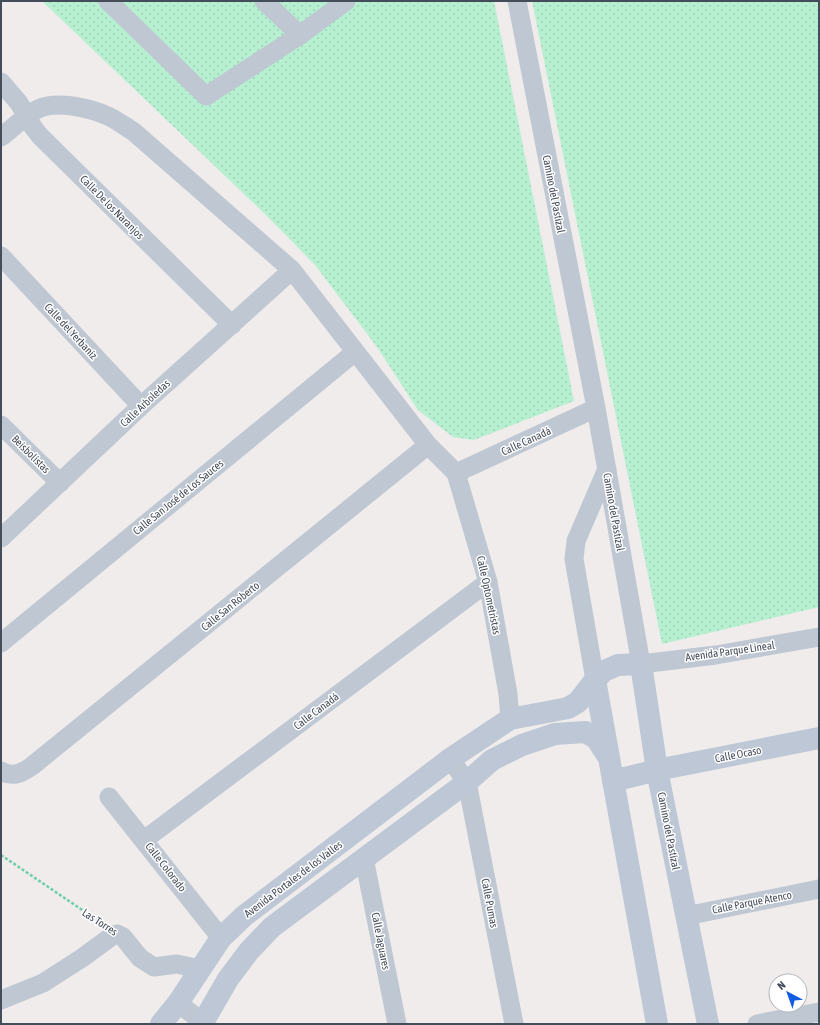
<svg xmlns="http://www.w3.org/2000/svg" width="820" height="1025" viewBox="0 0 820 1025" font-family="'Asap Condensed',sans-serif">
<defs>
<pattern id="grass-dots" width="8" height="8" patternUnits="userSpaceOnUse"><rect width="8" height="8" fill="#b7f0d1"/><path d="M2 2h.1M6 6h.1" fill="none" stroke="#9fcfb6" stroke-width="1.8" stroke-linecap="round"/></pattern>
</defs>
<rect width="100%" height="100%" fill="#efeceb"/>
<path fill="url(#grass-dots)" d="M42 1H494L574 401 474 440 453 437 418 410 377 347 315 265 266 215Z
M532 1H819V607L662 644Z"/>
<g fill="none" stroke-linecap="round" stroke-linejoin="round">
<path stroke="#6ecea7" stroke-width="2.5" stroke-dasharray="3 2" stroke-linecap="butt" d="M1 855 100 922"/>
<path stroke="#bec7d2" stroke-width="19" d="M108 1 206 96 300 35 346 1
M264 1 300 35
M517 1 596 408 641 664 716 655 819 637
M1 82 19 103 33 127 40 136 232 325
M1 137C13 128 24 116 38 109 57 100 91 108 110 117 118 121 126 127 134 132L292 270 428 445 456 473 488 582 508 694 510 719
M1 256 141 406
M1 425 60 483
M456 473 596 408
M1 538 141 406 292 270
M1 643 355 352
M595 680 574 559 576 541 607 469
M450 759 467 782 514 1024
M1 771C13 778 22 773 32 766L428 445
M109 797 221 938
M144 840 488 582
M364 858 397 1024
M686 916 819 889
M1 1000 43 983 82 958 112 936 117 934 123 937 140 958 154 967 177 964 200 969
M178 1003 205 1024
M757 1024 819 1012"/>
<path stroke="#bdc7d6" stroke-width="22" d="M595 680 657 1024
M613 781 657 770 819 738
M161 1024 178 1003 221 938 244 916 450 759 510 719 568 708 578 702 595 680 604 671 618 665 641 664 657 770 708 1024
M202 1024 228 979 249 951 272 927 467 782 492 760 522 745 555 734 585 732 596 738 609 758"/>
</g>
<g text-anchor="middle" stroke-width="3" stroke-linejoin="round" paint-order="stroke">
<g font-size="11" fill="#444d5a" stroke="#fff">
<text transform="translate(554 194) rotate(79)" y="4">Camino del Pastizal</text>
<text transform="translate(112 207) rotate(45)" y="4">Calle De los Naranjos</text>
<text transform="translate(71 331) rotate(47)" y="4">Calle del Yerbaniz</text>
<text transform="translate(145 403) rotate(-43)" y="4">Calle Arboledas</text>
<text transform="translate(526 441) rotate(-25)" y="4">Calle Canadá</text>
<text transform="translate(31 454) rotate(45)" y="4">Beisbolistas</text>
<text transform="translate(178 497) rotate(-39)" y="4">Calle San José de Los Sauces</text>
<text transform="translate(614 512) rotate(80)" y="4">Camino del Pastizal</text>
<text transform="translate(489 595) rotate(78)" y="4">Calle Optometristas</text>
<text transform="translate(230 606) rotate(-39)" y="4">Calle San Roberto</text>
<text transform="translate(730 651) rotate(-8)" y="4">Avenida Parque Lineal</text>
<text transform="translate(316 711) rotate(-37)" y="4">Calle Canadá</text>
<text transform="translate(738 754) rotate(-11)" y="4">Calle Ocaso</text>
<text transform="translate(669 831) rotate(79)" y="4">Camino del Pastizal</text>
<text transform="translate(166 867) rotate(52)" y="4">Calle Colorado</text>
<text transform="translate(293 879) rotate(-37)" y="4">Avenida Portales de los Valles</text>
<text transform="translate(752 902) rotate(-11)" y="4">Calle Parque Atenco</text>
<text transform="translate(490 903) rotate(79)" y="4">Calle Pumas</text>
<text transform="translate(100 922) rotate(33)" y="4">Las Torres</text>
<text transform="translate(381 941) rotate(79)" y="4">Calle Jaguares</text>
</g>
</g>
<rect width="820" height="1025" fill="none" stroke="#444d5a" stroke-width="4"/>
<g transform="translate(788 993) rotate(319)"><circle r="19" fill="#ffffff" stroke="#b4b8bd"/>
<path d="M0-3L7 15L0 10L-7 15Z" fill="#125be2"/>
<text y="-6" font-size="11" font-weight="bold" text-anchor="middle" fill="#444d5a">N</text>
</g>
</svg>
